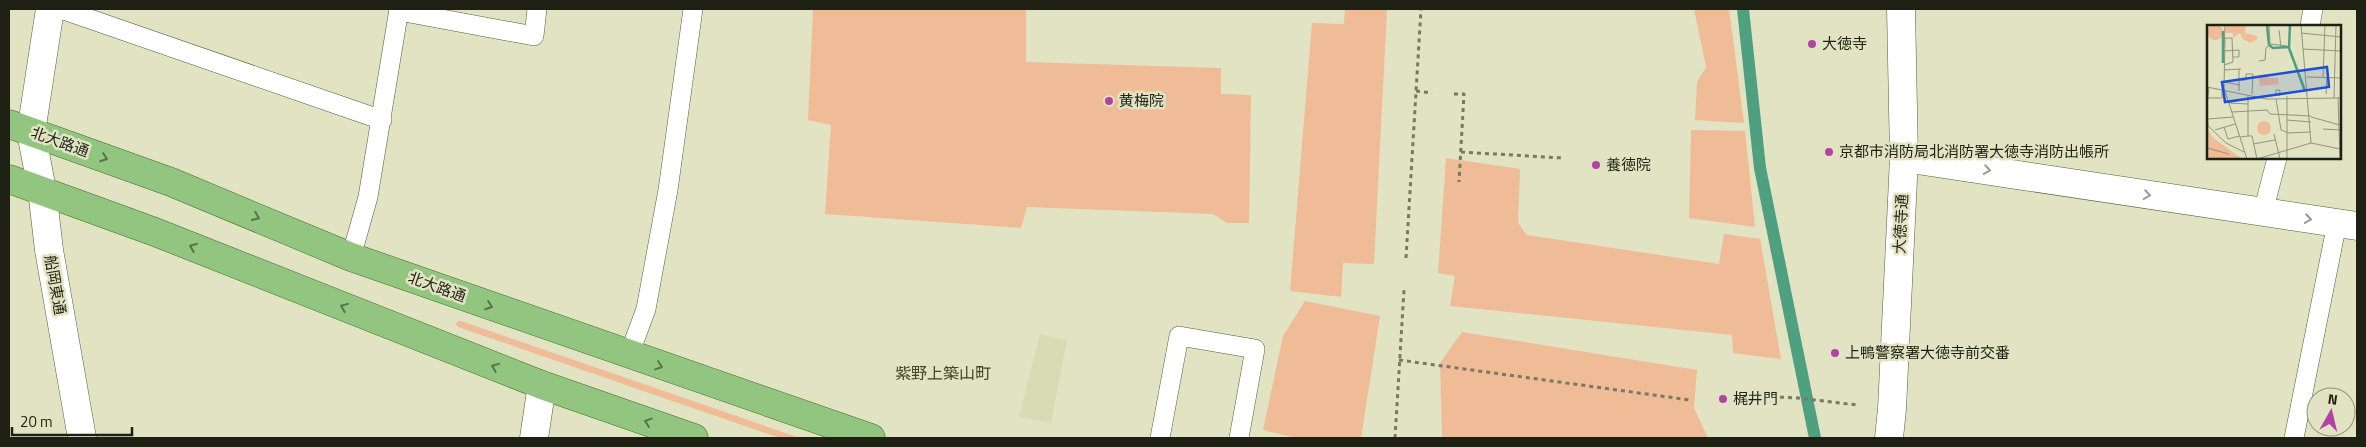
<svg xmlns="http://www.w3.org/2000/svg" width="2366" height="447" viewBox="0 0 2366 447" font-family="'Titillium Web','Noto Sans JP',sans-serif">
<rect width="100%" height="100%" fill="#e1e3c2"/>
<path fill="#d9dcb3" d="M1040 334 1067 340 1051 423 1019 417Z"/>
<path fill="#f0bb97" d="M813 9H1026V62L1221 68V94L1251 95 1249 223H1227L1213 214 1027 207 1021 228 825 214 831 125 808 120Z
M1345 9H1387L1374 264 1343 263 1341 297 1290 291 1312 23 1344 24Z
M1694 9H1729L1744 123 1695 120 1697 82 1706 67Z
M1691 130 1745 131 1755 227 1689 218Z
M1446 158 1520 169 1518 223 1527 235 1719 264 1724 234 1760 239 1781 359 1733 353 1732 335 1450 306 1455 276 1438 273Z
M1305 301 1380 316 1361 438H1296L1263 430 1283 336Z
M458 321H461L800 438H780L762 432 458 327 456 324Z
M1462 332 1697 370 1694 408 1708 438H1442L1440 363Z"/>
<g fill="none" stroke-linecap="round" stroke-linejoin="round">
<path stroke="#4ea081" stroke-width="12" d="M1743 9 1760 168 1815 438"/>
<g stroke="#585a3d" stroke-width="20">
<path id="service" d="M61 9 382 120
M399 11 534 36 537 9
M2310 26 2313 9
M2263 212 2277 158
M351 257 368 197 399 9
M629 355 646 309 668 190 693 9
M1160 438 1179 336 1255 349 1239 438
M2294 438 2337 223"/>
</g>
<g stroke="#585a3d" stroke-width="29">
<path id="minor" d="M31 132 50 9
M1904 158 2357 226
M534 438 542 385"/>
</g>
<g stroke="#585a3d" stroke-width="29">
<path id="tertiary" d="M31 132 42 190 49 250 82 438
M1889 438 1892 409 1904 158 1901 9"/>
</g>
<g stroke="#3b7222" stroke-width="29">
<path id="primary" d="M9 124 171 182 351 257 871 438
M9 179 155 232 542 385 694 438"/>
</g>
<path stroke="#787964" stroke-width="3" stroke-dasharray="4 4" stroke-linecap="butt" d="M1416 91 1432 93
M1454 94H1464L1459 182
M1461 152 1563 158
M1406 258 1421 9
M1399 360 1690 400
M1756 396 1798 398 1857 405
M1395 438 1404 290"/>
<use href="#service" stroke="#fff" stroke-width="19"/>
<use href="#minor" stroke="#fff" stroke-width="28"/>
<use href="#tertiary" stroke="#fff" stroke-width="28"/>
<use href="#primary" stroke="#92c57f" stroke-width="28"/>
</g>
<defs><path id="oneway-chevron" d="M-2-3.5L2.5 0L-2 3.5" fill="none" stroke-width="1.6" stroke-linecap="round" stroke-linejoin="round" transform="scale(1.25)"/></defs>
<g stroke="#58724a">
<use href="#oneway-chevron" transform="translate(104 158) rotate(20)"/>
<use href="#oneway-chevron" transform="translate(256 217) rotate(23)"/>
<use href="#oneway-chevron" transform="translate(193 247) rotate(-158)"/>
<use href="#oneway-chevron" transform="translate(489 306) rotate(20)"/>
<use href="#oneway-chevron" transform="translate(344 307) rotate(-158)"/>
<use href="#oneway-chevron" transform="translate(659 366) rotate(19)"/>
<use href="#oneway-chevron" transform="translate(495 367) rotate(-158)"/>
<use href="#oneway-chevron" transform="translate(648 422) rotate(-161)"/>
</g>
<g stroke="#9a9b95">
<use href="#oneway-chevron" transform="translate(1987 170) rotate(9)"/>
<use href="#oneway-chevron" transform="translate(2147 195) rotate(9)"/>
<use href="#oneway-chevron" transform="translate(2308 219) rotate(9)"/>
</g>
<g fill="#b043a3" stroke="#e1e3c2" stroke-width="2">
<circle cx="1812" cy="44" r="5"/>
<circle cx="1109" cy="101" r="5"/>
<circle cx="1829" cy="152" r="5"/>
<circle cx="1596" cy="165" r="5"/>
<circle cx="1835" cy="353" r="5"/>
<circle cx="1723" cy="399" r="5"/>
</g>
<g text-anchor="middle" stroke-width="5" stroke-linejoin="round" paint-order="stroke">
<g font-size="15" fill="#1f2014" stroke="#e1e3c2" text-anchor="start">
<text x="1822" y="49">大徳寺</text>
<text x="1119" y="106">黄梅院</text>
<text x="1839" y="157">京都市消防局北消防署大徳寺消防出帳所</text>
<text x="1606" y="170">養徳院</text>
<text x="1845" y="358">上鴨警察署大徳寺前交番</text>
<text x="1733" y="404">梶井門</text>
</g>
<g font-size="15" fill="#1f2014" stroke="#e1e3c2">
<text transform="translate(60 142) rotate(20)" y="5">北大路通</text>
<text transform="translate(1901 224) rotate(-87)" y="5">大徳寺通</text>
<text transform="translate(55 285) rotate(80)" y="5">船岡東通</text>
<text transform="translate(437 287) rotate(20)" y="5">北大路通</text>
</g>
<g font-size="16" fill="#444529" stroke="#e1e3c2">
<text x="943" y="379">紫野上築山町</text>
</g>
</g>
<g transform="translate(2207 25)">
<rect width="134" height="134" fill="#e1e3c2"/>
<path d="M0 7a8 8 0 1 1 16 0a8 8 0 1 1-16 0ZM19 0H39L38 8 50 11V14L43 18 36 14 33 8 26 13V8H18ZM60 49 61 53H71L72 59 53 61 51 50ZM50 103a7 7 0 1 1 14 0a7 7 0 1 1-14 0ZM0 101 5 112 35 134H0Z" fill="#f0bb97"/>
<path fill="none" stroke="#4ea081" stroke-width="2.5" d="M60 0 62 20 66 23 82 22M83 0 82 23 98 66M16 38V6"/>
<path fill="none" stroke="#93957c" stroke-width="1" d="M62 0 63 19 80 21M94 0 104 118M72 5 74 22M94 8 134 12M16 13H25L26 37 17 40M18 13 17 63 40 134M17 23 18 0M96 24 134 26M17 26 32 25V32H26M52 36 58 35 59 23 63 19M32 44V66M17 45 34 44M100 52 134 53M116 52 118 0M33 55H39V49H46L45 69M17 57 33 60M0 62 59 74 134 73M119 69 120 52M69 71V65H73L72 71M80 71V134M131 72 133 134M1 73H15V65M127 73 129 0M69 74 74 105 82 108 104 107M22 78 41 79M0 81 2 62M0 86 1 101M25 87 60 85 63 89 104 91M104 92 133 100M1 94 26 92M80 95 104 97M0 100 19 118 37 127M17 102 21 114 32 111M116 104 133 105M8 105 28 99M67 109 73 134M41 111H45L50 134M33 112 41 111V71M46 119 68 115M0 123 22 129M50 134 104 118 133 124"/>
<path fill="#1d4ed8" fill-opacity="0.15" stroke="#1d4ed8" stroke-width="2.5" d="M120 42 122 62 18 77 15 57Z"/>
<rect width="134" height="134" fill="none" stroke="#1f2014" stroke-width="2.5"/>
</g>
<rect width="2366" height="447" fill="none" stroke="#1f2014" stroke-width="20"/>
<g transform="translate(2331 412) rotate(8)"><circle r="24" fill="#e1e3c2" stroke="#93957c"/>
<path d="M0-4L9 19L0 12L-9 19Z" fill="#b043a3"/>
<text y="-8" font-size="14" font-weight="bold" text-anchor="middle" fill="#1f2014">N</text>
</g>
<path d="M12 427v8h120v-8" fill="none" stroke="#1f2014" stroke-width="2.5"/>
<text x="20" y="427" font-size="15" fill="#1f2014" stroke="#e1e3c2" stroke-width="4" paint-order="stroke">20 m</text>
</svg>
